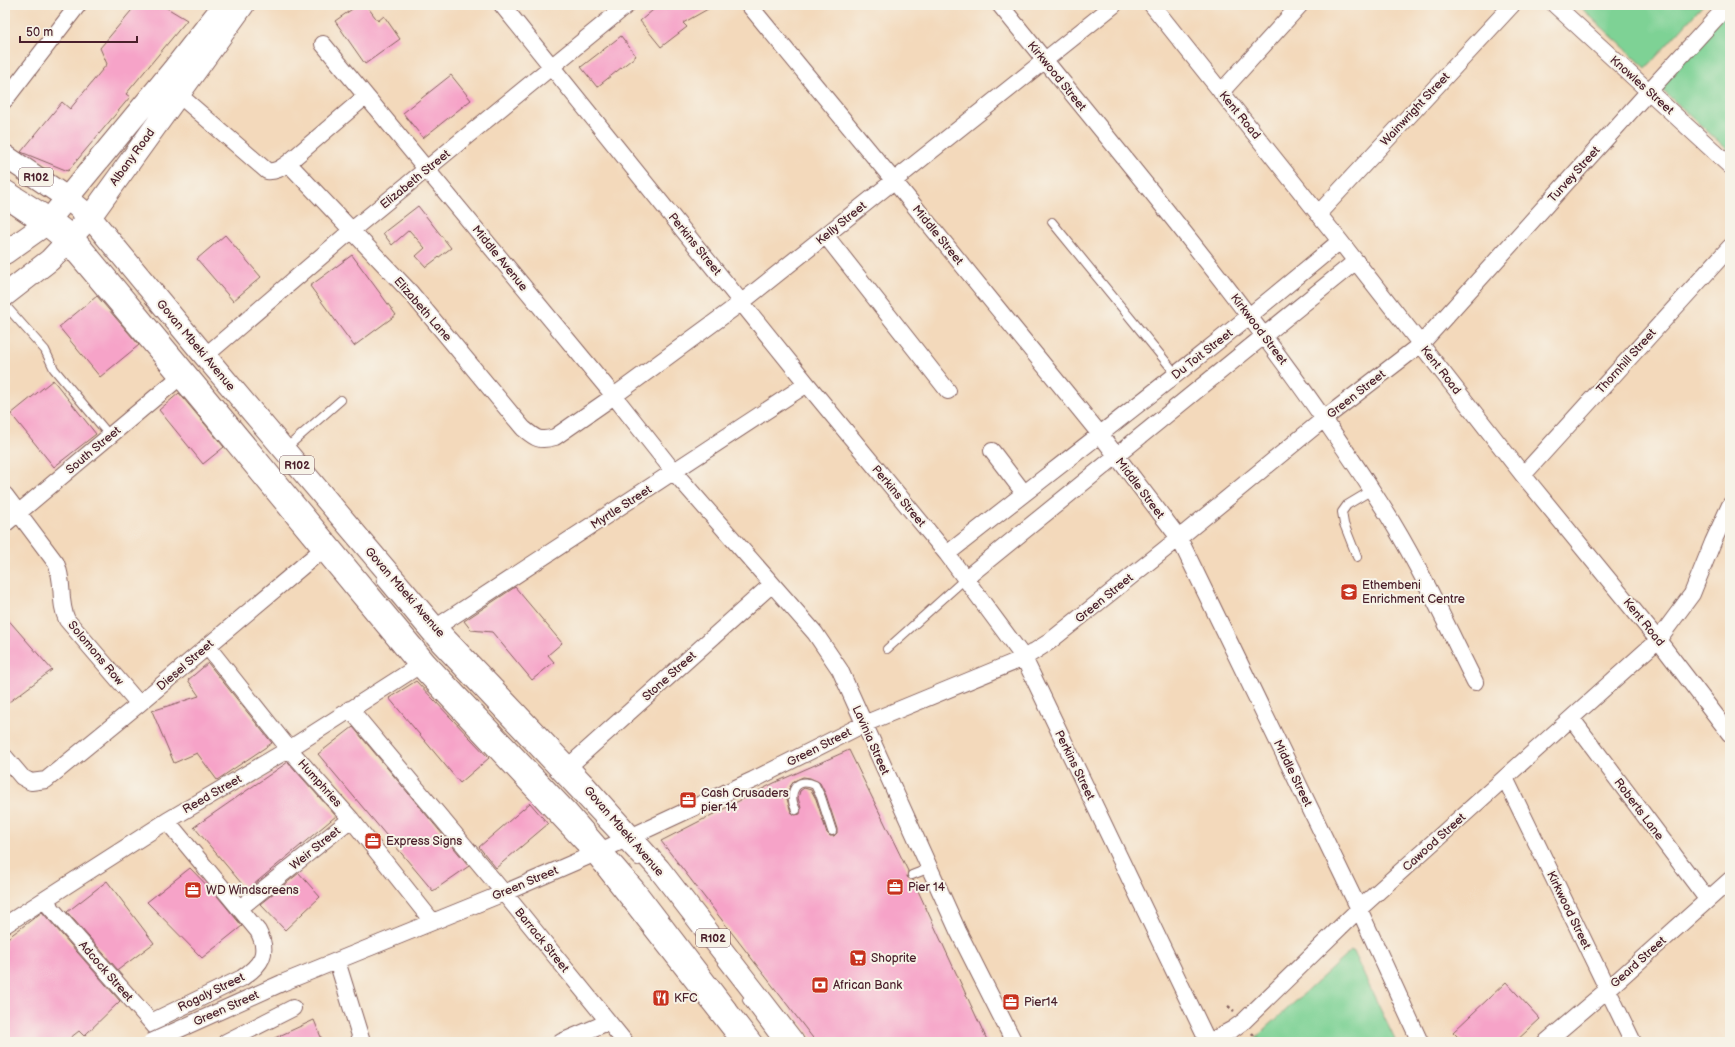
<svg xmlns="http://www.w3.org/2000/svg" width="1735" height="1047" viewBox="0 0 1735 1047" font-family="'Balsamiq Sans',sans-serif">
<rect width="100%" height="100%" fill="#f7f3e8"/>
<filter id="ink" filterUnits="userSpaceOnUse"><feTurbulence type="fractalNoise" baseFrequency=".025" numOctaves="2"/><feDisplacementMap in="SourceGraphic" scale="8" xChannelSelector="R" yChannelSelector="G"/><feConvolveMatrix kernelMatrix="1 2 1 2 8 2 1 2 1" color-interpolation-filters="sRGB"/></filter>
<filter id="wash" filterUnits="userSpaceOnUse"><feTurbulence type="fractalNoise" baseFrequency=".012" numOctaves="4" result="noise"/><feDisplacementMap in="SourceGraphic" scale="16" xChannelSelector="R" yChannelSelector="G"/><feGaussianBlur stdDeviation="0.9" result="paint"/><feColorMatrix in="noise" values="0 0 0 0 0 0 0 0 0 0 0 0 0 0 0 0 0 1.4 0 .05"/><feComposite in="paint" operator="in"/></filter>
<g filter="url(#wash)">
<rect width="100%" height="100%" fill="#f3d9bb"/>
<path fill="#7ed295" stroke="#647860" d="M1578 5H1703L1646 68Z
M1730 7V152L1658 86Z
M1352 950 1396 1042H1251Z"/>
<g id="blocks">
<path fill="#f6a3c8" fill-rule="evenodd" d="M136 5H162L187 20 126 94 130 97 68 171 21 152 62 102 70 109 107 64 100 48Z
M358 5H366L378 21 384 16 400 39 365 64 335 21Z
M659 5H715L683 23 687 27 661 47 640 21Z
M621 36 636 56 597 87 581 67Z
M451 75 471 100 423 138 403 113Z
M418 206 451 248 426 267 416 256 425 248 409 230 392 245 383 233Z
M225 235 261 277 233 301 197 259Z
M352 255 396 315 354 346 310 286Z
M97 296 139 345 100 377 59 327Z
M53 380 96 434 54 467 11 414Z
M179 393 224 447 203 464 159 410Z
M515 587 562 643 548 655 554 662 532 680 492 632 471 630 464 621Z
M5 616 52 670 5 705Z
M208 663 272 743 217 780 197 753 174 763 152 711 199 696 188 680Z
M416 681 489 758 460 783 389 698Z
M353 727 469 866 433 891 318 754Z
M849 750 908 871 907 877 913 880 988 1042H816L661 841 774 783ZM803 777 810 778 820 783 826 795 837 829V833L834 836H830L827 833 816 799 811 790 804 788 800 791 798 798 801 808 800 814 795 815 791 812 787 799 788 790 794 781Z
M288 762 336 816 247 890 194 827Z
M530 803 548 824 496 868 479 847Z
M190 868 218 897 242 926 202 958 147 902Z
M299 873 320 897 285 930 260 904Z
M107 881 154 943 118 970 67 912Z
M42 912 120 1001 84 1036 79 1031 65 1042H5V940Z
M1506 982 1540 1019 1515 1042H1463L1453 1032Z
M314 1020 323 1042H266Z"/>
</g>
</g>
<g filter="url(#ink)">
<use href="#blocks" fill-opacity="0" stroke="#85605d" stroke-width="1"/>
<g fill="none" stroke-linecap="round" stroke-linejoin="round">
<g stroke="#85605d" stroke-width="10">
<path id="lane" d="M5 183 54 214 77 232 431 659 573 809 639 885 759 1042
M1052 222 1176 374
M5 305 45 350 54 369 110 436
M285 449 341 400
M1357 557 1344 524 1342 512 1347 505 1372 490
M381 581 436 647 638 861
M887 649 966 578
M796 810C787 793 796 776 815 785L821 797 832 831
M912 875 930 868
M747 1000 778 1042"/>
</g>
<g stroke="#85605d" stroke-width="18">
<path id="street" d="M502 5 807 384 947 554 1024 658 1208 1042
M749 5 894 181 1099 433 1179 538 1359 909 1420 1042
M1000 5C1130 166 1265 324 1377 498 1415 556 1444 620 1475 682
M1152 5 1340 241 1523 475 1658 640 1730 734
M1555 5 1730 166
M323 44 614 396 674 472 815 633 840 670 958 931 1014 1042
M1221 92 1300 5
M178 94 267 171C276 172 281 168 288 163
M366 96 288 163 411 293 523 428C535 438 539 442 555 437L614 396 742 302 1114 5
M5 100 78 5
M1318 214 1512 5
M826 236 948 391
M205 356 352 230 627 5
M992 451 1024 493
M1523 475 1730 247
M5 495 56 563C65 583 58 601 67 620L139 704
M5 524 181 376
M947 554C1079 450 1212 349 1340 241
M966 578 1356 261
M435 628 807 384
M207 646 289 749 351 819 432 921
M350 709 504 893 625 1042
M1572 719 1707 899
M5 757 22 777 31 782 46 780 139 704 323 549
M568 767 771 585
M1505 778 1633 1042
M44 900 158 1030
M240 908 351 819
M5 925 167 821 289 749 420 665
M337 961 362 1042
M282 983 504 893 596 853 753 780 864 724 1024 658 1049 642 1179 538 1325 418 1421 344 1649 91 1728 5
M151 1022 242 978C261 965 270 953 258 931L167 821
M226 1042 293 1008
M561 1042 608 1022
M1209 1042 1233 1029 1244 1021 1359 909 1658 640 1692 594 1713 542 1730 505
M1546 1042 1607 990 1730 880"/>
</g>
<g stroke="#85605d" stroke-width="24">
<path id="secondary" d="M5 253 46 224 54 214 173 70 224 5
M5 295 50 260 90 217 243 5"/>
</g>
<g stroke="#85605d" stroke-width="24">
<path id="primary" d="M5 156 67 198 90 217 205 356 435 628 584 785 659 869 793 1042
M5 196 46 224 68 242 181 376 420 665 596 853 744 1042"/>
</g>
<path stroke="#85605d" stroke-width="2.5" stroke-dasharray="3 3" stroke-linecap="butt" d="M1228 1006 1234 1011
M1252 1033 1259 1042"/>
<use href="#lane" stroke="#fff" stroke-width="8"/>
<use href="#street" stroke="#fff" stroke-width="16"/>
<use href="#secondary" stroke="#fff" stroke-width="22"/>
<use href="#primary" stroke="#fff" stroke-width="22"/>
<g stroke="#85605d" stroke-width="18" stroke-linecap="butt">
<path id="street-bridge" d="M151 1042 282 983"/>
</g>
<use href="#street-bridge" stroke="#fff" stroke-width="16"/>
</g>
</g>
<defs>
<g id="school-square" transform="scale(0.9)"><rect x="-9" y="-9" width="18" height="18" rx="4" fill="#c8321e" stroke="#f7f3e8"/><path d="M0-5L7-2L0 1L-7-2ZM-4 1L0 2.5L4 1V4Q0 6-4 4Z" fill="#fff"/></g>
<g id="office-square" transform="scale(0.9)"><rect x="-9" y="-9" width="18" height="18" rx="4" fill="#c8321e" stroke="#f7f3e8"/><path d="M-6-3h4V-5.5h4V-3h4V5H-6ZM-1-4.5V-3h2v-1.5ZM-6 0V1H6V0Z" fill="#fff"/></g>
<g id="supermarket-square" transform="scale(0.9)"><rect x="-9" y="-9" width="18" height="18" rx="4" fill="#c8321e" stroke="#f7f3e8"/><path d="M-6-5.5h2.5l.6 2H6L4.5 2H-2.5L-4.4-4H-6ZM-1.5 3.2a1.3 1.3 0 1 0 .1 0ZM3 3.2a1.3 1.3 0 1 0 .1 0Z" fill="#fff"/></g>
<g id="bank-square" transform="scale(0.9)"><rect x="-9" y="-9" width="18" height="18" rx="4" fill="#c8321e" stroke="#f7f3e8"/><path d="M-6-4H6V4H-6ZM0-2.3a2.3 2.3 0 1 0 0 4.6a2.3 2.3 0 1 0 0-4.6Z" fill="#fff"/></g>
<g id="restaurant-square" transform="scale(0.9)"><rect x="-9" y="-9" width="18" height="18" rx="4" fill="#c8321e" stroke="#f7f3e8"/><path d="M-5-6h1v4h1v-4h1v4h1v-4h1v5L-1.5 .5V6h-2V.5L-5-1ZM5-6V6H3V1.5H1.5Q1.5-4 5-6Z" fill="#fff"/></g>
</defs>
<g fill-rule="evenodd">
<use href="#school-square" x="1349" y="592"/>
<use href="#office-square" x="688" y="800"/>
<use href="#office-square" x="373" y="841"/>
<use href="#office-square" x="895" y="887"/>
<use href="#office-square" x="193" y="890"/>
<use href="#supermarket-square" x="858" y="958"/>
<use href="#bank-square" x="820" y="985"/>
<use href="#restaurant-square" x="661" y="998"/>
<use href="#office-square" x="1011" y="1002"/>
</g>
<g text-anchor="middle" stroke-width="4" stroke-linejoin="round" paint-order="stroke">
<g fill="#f7f3e8" stroke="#7e5f64" stroke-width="1">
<rect x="19" y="168" width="34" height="18" rx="3"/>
<rect x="280" y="456" width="34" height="18" rx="3"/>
<rect x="696" y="929" width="34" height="18" rx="3"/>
</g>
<g font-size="11" font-weight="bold" fill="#4a1f2b">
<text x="36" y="181">R102</text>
<text x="297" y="469">R102</text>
<text x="713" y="942">R102</text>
</g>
<g font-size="12" fill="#4a1f2b" stroke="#f7f3e8">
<text transform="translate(1057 76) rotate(51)" y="4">Kirkwood Street</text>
<text transform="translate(1642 85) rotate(42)" y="4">Knowles Street</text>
<text transform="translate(1415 109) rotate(-47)" y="4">Wainwright Street</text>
<text transform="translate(1240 115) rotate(51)" y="4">Kent Road</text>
<text transform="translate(132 157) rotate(-54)" y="4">Albany Road</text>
<text transform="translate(1574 174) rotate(-48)" y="4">Turvey Street</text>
<text transform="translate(415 179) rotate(-39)" y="4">Elizabeth Street</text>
<text transform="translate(841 223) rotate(-39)" y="4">Kelly Street</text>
<text transform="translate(938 235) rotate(51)" y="4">Middle Street</text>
<text transform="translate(695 244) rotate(51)" y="4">Perkins Street</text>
<text transform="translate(500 258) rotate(51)" y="4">Middle Avenue</text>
<text transform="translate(423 309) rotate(49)" y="4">Elizabeth Lane</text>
<text transform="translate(1259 329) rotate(53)" y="4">Kirkwood Street</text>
<text transform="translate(196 345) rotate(50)" y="4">Govan Mbeki Avenue</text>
<text transform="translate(1202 354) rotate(-38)" y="4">Du Toit Street</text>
<text transform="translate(1626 361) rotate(-48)" y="4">Thornhill Street</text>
<text transform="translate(1441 370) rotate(52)" y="4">Kent Road</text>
<text transform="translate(1356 394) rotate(-38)" y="4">Green Street</text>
<text transform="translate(93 450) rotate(-40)" y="4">South Street</text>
<text transform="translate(1140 488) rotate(53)" y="4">Middle Street</text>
<text transform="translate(899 496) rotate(50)" y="4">Perkins Street</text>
<text transform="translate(621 507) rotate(-33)" y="4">Myrtle Street</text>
<text transform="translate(405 592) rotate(49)" y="4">Govan Mbeki Avenue</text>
<text transform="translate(1104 598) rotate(-39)" y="4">Green Street</text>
<text transform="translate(1644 622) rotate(51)" y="4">Kent Road</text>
<text transform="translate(96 653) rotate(50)" y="4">Solomons Row</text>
<text transform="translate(185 665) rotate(-41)" y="4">Diesel Street</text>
<text transform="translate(669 676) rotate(-42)" y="4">Stone Street</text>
<text transform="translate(871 740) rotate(66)" y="4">Lavinia Street</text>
<text transform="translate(819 747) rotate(-27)" y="4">Green Street</text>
<text transform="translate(1075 765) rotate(64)" y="4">Perkins Street</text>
<text transform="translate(1293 773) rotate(64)" y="4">Middle Street</text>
<text transform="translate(320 783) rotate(48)" y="4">Humphries</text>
<text transform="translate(212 794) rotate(-30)" y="4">Reed Street</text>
<text transform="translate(1639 809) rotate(53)" y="4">Roberts Lane</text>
<text transform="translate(624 831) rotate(49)" y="4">Govan Mbeki Avenue</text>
<text transform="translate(1434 842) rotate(-42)" y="4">Cawood Street</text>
<text transform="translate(315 848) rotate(-39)" y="4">Weir Street</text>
<text transform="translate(525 883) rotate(-23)" y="4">Green Street</text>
<text transform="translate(1569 910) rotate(64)" y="4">Kirkwood Street</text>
<text transform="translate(542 940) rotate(51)" y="4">Barrack Street</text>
<text transform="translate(1638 962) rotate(-42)" y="4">Geard Street</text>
<text transform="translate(106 971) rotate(49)" y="4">Adcock Street</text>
<text transform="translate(211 992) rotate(-26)" y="4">Rogaly Street</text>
<text transform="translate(226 1008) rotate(-24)" y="4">Green Street</text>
</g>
<g font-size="12" fill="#4a1f2b" stroke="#f7f3e8" text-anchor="start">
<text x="1362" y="589">Ethembeni<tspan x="1362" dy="14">Enrichment Centre</tspan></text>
<text x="701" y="797">Cash Crusaders<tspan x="701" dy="14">pier 14</tspan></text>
<text x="386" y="845">Express Signs</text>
<text x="908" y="891">Pier 14</text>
<text x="206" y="894">WD Windscreens</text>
<text x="871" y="962">Shoprite</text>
<text x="833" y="989">African Bank</text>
<text x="674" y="1002">KFC</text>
<text x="1024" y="1006">Pier14</text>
</g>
</g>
<rect width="1735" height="1047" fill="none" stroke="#f7f3e8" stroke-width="20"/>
<path d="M20 36v6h117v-6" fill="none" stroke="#4a1f2b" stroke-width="2"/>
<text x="26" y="36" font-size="12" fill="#4a1f2b" stroke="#f7f3e8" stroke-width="3" paint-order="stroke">50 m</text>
</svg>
